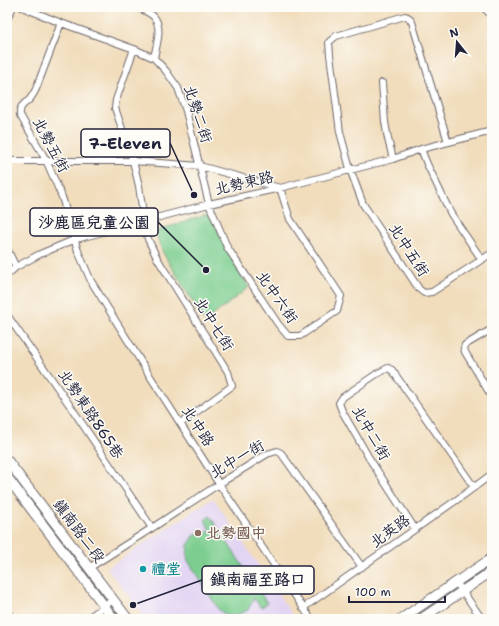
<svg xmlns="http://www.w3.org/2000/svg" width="499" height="626" viewBox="0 0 499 626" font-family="'Shantell Sans','LXGW WenKai TC',sans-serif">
<rect width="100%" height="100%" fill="#fdfcf7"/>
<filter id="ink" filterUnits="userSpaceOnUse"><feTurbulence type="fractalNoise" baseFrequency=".025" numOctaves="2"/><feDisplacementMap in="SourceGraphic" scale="8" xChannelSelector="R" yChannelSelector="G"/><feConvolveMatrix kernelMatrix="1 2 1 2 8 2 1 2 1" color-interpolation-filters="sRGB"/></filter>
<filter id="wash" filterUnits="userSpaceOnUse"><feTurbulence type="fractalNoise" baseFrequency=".012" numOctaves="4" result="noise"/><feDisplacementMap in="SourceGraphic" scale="16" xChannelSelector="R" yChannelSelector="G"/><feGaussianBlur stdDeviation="0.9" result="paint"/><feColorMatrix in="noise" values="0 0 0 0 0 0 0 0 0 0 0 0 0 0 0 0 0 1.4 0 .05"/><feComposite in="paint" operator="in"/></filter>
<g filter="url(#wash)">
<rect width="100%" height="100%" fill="#f1ddbc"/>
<path fill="#e2d4f3" d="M213 498 295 619H146L107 568Z"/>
<path fill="#7bcd8f" stroke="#4e7865" d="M206 215 214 221 225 247 249 287 205 322 163 253 156 234 159 230Z
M210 516 267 603 261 608 254 598 248 610 244 612 232 616 226 615 219 610 187 559 188 545 194 536 200 532H211L205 520Z"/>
</g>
<g filter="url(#ink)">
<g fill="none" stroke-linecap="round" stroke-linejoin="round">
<g stroke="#6a6368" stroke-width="8">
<path id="street" d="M137 7C141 9 151 13 154 17 163 28 156 46 154 58
M7 19 13 7
M61 23 36 89C34 93 32 97 29 100 23 105 19 107 20 115L46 160 62 197 78 251 91 281 148 373 219 484 311 619
M134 49 116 100 115 108 133 161 139 186 144 221 148 239 157 258 228 372 232 386 181 423
M382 83 385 122 388 139 393 159
M448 142 412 22 408 17 405 16 336 36 329 42 330 55 340 132 350 169 363 204 419 289 424 293 432 292 492 253
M421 149 427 164 451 214 482 260
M7 161H133L200 166 280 188 290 219 341 296 337 311 300 336H288L278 324 227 247 209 204 186 111 178 88 166 71 154 58 134 49 61 23 22 7
M7 249 16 267
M7 275 16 267 40 254 76 239 209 204 280 188 393 159 421 149 492 131
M7 315 73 410 152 528
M492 329 465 345 464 348 465 352 492 397
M415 529 369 458 342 411 339 403 343 397 375 375 388 368 392 370 474 487
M89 568 152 528 219 484 267 454 277 451 281 453 362 567
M456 582 482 619
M303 608 465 494 492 474
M7 612 12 619
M87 619 114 599"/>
</g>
<g stroke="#6a6368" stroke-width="11">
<path id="secondary" d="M7 460 128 619
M7 477 114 619
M401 619 492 558
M421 619 492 571"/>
</g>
<g stroke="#6a6368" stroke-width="12">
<path id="primary" d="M486 7 492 13"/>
</g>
<use href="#street" stroke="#fff" stroke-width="6"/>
<use href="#secondary" stroke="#fff" stroke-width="9"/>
<use href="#primary" stroke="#fff" stroke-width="10"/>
</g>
</g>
<circle fill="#8d6e63" stroke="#fdfcf7" stroke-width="1.5" cx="198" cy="533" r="4"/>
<circle fill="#0f9aa8" stroke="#fdfcf7" stroke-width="1.5" cx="143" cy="569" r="4"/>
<g text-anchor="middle" stroke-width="3" stroke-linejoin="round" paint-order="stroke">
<g font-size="15" fill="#22223b" stroke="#fdfcf7">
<text transform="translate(198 114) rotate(72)" y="5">北勢二街</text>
<text transform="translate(51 145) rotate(62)" y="5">北勢五街</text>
<text transform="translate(244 183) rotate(-13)" y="5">北勢東路</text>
<text transform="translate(409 250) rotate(57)" y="5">北中五街</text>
<text transform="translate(277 297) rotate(55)" y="5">北中六街</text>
<text transform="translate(214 324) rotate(58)" y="5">北中七街</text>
<text transform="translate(91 414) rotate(56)" y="5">北勢東路865巷</text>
<text transform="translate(198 426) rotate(57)" y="5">北中路</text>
<text transform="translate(371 433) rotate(60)" y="5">北中二街</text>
<text transform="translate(237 459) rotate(-30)" y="5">北中一街</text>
<text transform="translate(79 531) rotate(53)" y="5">鎮南路二段</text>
<text transform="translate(390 531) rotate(-36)" y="5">北英路</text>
</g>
<g font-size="15" font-weight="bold" fill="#785e54" stroke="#fdfcf7" text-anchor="start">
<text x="206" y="538">北勢國中</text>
</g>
<g font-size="15" font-weight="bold" fill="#0d838f" stroke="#fdfcf7" text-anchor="start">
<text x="151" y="574">禮堂</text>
</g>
</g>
<path fill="none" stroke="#22223b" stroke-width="1.5" d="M194 195L170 143M206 270L158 222M133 605L202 580"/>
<g fill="#22223b" stroke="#fdfcf7" stroke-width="1.5">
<circle cx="194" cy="195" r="4"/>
<circle cx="206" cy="270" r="4"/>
<circle cx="133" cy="605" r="4"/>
</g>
<g fill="#fdfcf7" stroke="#22223b" stroke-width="1.5">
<rect x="81" y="129" width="89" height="28" rx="4"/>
<rect x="30" y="208" width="128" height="28" rx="4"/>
<rect x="202" y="566" width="112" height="28" rx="4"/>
</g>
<g font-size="16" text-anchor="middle" font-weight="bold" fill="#22223b">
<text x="125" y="149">7-Eleven</text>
<text x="94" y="228">沙鹿區兒童公園</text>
<text x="258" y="585">鎮南福至路口</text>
</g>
<rect width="499" height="626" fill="none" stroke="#fdfcf7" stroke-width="24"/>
<g transform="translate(457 42) rotate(343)" stroke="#fdfcf7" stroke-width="3" paint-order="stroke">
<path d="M0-3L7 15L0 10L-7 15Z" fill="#22223b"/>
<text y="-6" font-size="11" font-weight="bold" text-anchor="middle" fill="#22223b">N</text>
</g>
<path d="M349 596v6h96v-6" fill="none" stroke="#22223b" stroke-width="2"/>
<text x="355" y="596" font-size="12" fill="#22223b" stroke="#fdfcf7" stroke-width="3" paint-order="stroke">100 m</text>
</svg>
